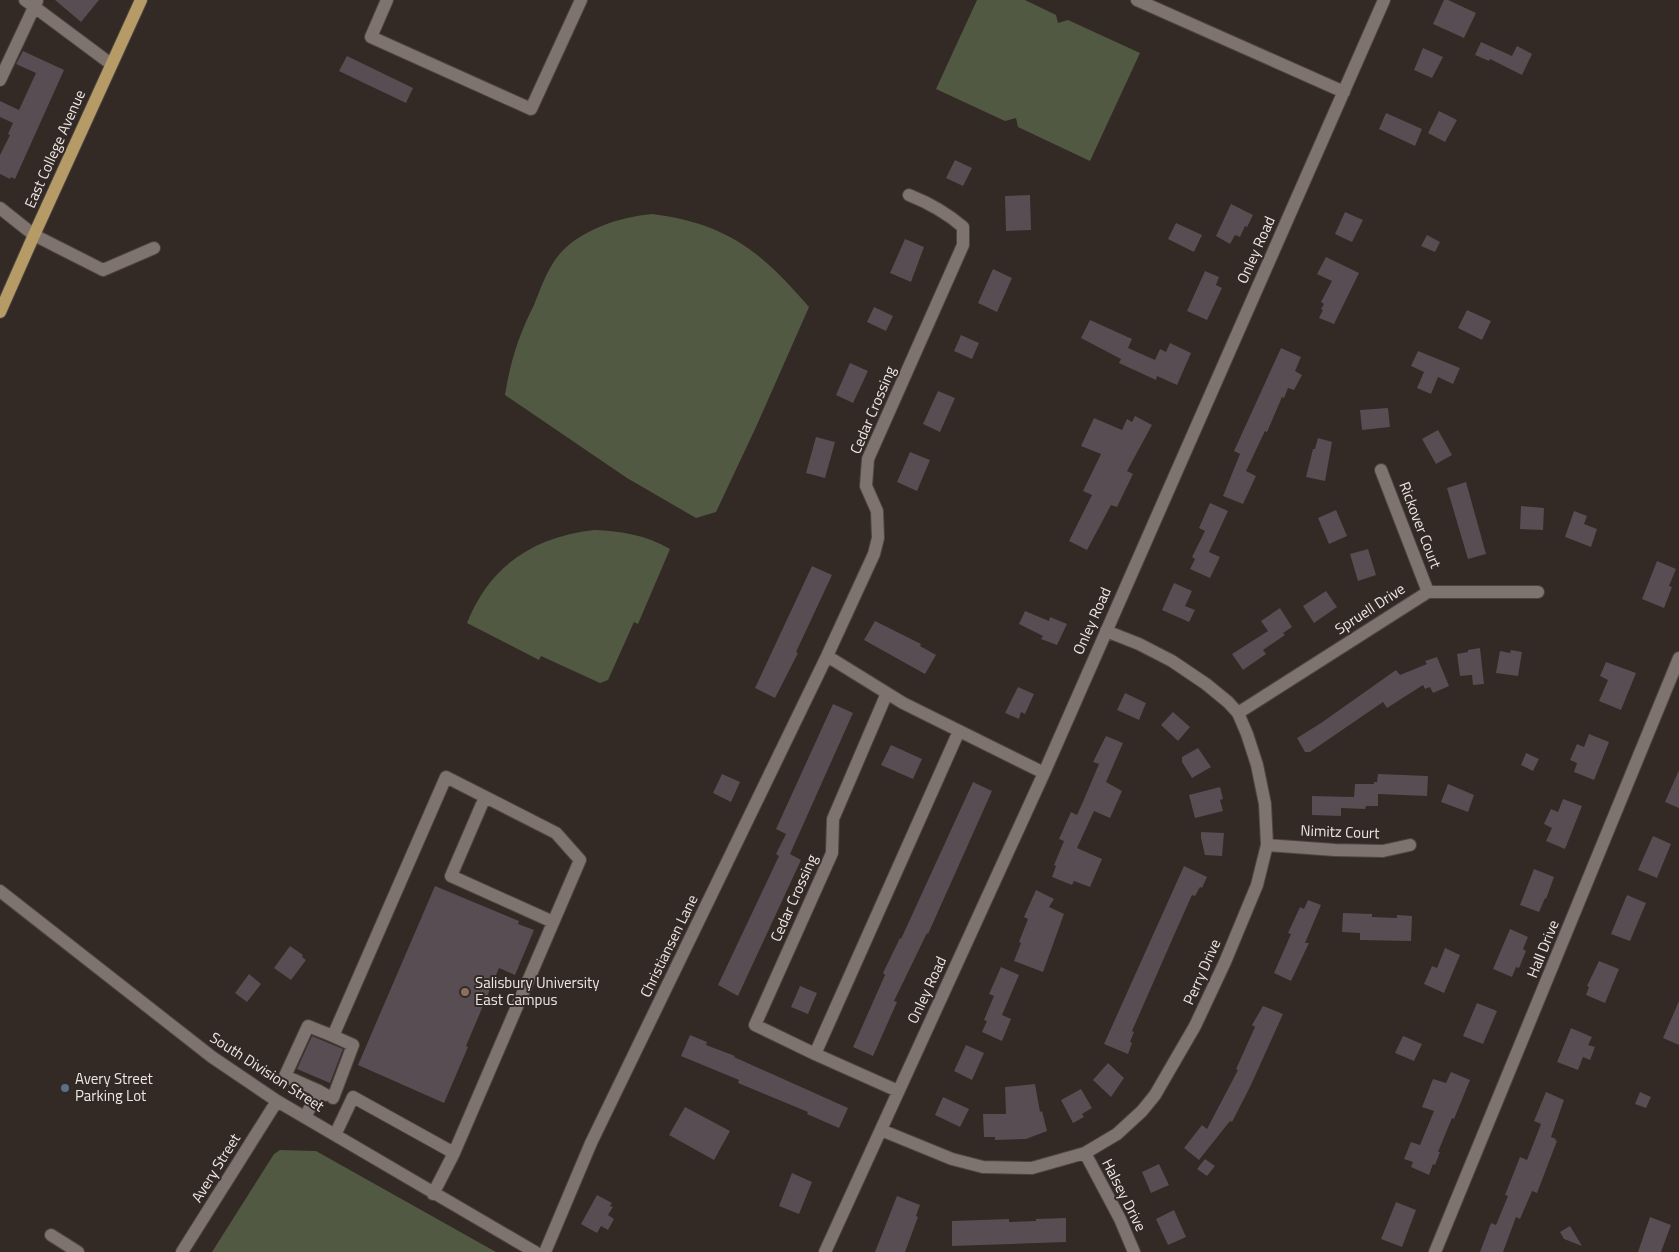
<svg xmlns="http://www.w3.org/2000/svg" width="1679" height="1252" viewBox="0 0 1679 1252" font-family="'Titillium Web',sans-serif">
<rect width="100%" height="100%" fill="#332925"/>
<path fill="#525943" d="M977 0H1025L1056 15 1058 23 1068 20 1140 53 1090 161 1018 127 1016 118 1005 121 936 89Z
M652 214C726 223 762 252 809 307L756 427 716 512 696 518 627 478 505 395C510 363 519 334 534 305 540 290 546 273 555 260 575 231 619 217 652 214Z
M594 530C621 531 646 535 670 549L638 624 634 622 608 680 600 683 541 656 539 660 467 623C490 565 534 537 594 530Z
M280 1150 316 1151 496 1252H212L274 1154Z"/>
<path fill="#584d52" d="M55 0H99L81 22Z
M1444 0H1448L1476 13 1464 38 1433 24Z
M1481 42 1512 56 1517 46 1532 54 1522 75 1490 59 1489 61 1475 55Z
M1423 48 1443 57 1432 78 1414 70Z
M23 51 64 70 15 179 11 177 10 179 0 174V155L10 135 8 134 13 123 0 117V101L19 110 36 73 16 64Z
M347 56 413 88 406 103 339 71Z
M1439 111 1457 120 1445 142 1428 133Z
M1386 113 1422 129 1415 146 1379 129Z
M955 160 972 168 963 186 946 178Z
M1030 195 1031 230 1006 231 1005 196Z
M1231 204 1253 215 1247 227 1245 226 1240 237 1235 235 1230 244 1216 236Z
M1345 212 1363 220 1352 242 1335 234Z
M1176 223 1202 235 1194 252 1168 239Z
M1427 235 1440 242 1435 252 1421 246Z
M905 239 924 247 911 282 890 273Z
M1326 257 1359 273 1334 324 1319 318 1323 310 1321 309 1324 304 1321 302 1332 281 1317 274Z
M993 269 1012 278 997 312 978 303Z
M1205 271 1219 277 1216 285 1222 288 1207 320 1187 311Z
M874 307 893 316 886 331 867 322Z
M1467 310 1491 321 1482 340 1458 328Z
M1090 320 1132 339 1128 348 1155 360 1160 349 1166 352 1170 343 1191 353 1177 385 1157 376 1156 380 1119 363 1121 359 1081 338Z
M961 335 979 343 972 359 954 351Z
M1281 348 1301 357 1295 371 1302 375 1294 390 1288 388 1284 398 1282 397 1267 432 1265 431 1246 471 1256 476 1243 504 1223 496 1240 454 1234 451Z
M1418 351 1460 368 1453 384 1438 377 1431 394 1417 388 1424 372 1411 366Z
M850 363 868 371 853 403 836 395Z
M938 391 955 398 940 432 923 424Z
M1388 408 1390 427 1362 430 1360 410Z
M1135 416 1152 425 1127 471 1133 474 1117 507 1111 505 1087 550 1069 541 1092 495 1083 491 1101 454 1081 446 1094 418 1122 430 1127 419 1132 422Z
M1438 430 1452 455 1436 464 1422 439Z
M816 437 835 442 825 478 806 473Z
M1318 438 1332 442 1325 481 1306 477 1313 449H1315Z
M910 452 930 460 917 491 897 482Z
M1466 482 1486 554 1468 559 1447 488Z
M1210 503 1228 511 1209 552 1220 557 1210 578 1190 569 1195 559 1192 557 1205 531 1199 528Z
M1521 506 1544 508 1543 530 1520 529Z
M1336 510 1347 536 1329 544 1318 518Z
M1574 511 1587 516 1584 524 1597 529 1591 547 1565 537Z
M1368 549 1376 575 1358 581 1350 554Z
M1657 561 1676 569 1669 586 1672 587 1664 608 1642 599Z
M812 566 832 575 796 652 798 653 775 698 755 688Z
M1174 583 1192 591 1185 606 1195 610 1189 622 1162 610Z
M1326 591 1337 607 1314 623 1303 606Z
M1280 608 1292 627 1283 633 1285 635 1263 650 1266 654 1243 670 1232 654 1268 631 1261 621Z
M1025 611 1049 621 1050 617 1067 624 1057 645 1041 639 1043 636 1019 624Z
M875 621 921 644 920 646 936 655 925 674 864 640Z
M1480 648 1484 684 1473 685 1472 675 1460 676 1457 654 1468 652V650Z
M1511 650 1522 652 1518 676 1496 673 1500 651 1510 653Z
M1437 657 1449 686 1433 693 1430 687 1425 689 1423 685 1387 708 1383 702 1310 752H1305L1297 738 1321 723 1396 670 1400 675 1427 664 1425 661Z
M1606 662 1636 673 1621 710 1599 701 1608 680 1600 676Z
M1018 687 1034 694 1025 714 1021 712 1019 719 1005 713Z
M1125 693 1146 703 1139 720 1117 710Z
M833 704 853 713 790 854 801 860 738 996 718 985 779 856 776 854 786 834 776 829Z
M1173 712 1190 727 1178 741 1161 725Z
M1589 734 1609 742 1594 780 1574 772 1577 763 1570 760 1577 744 1584 747Z
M1106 736 1123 743 1106 782 1122 791 1110 818 1094 811 1077 848 1102 859 1090 887 1074 881 1072 885 1052 877 1056 866 1054 865 1064 841 1059 839 1071 812 1077 815 1085 797 1099 764 1093 762Z
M891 745 922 759 913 779 881 765Z
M1198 748 1211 767 1192 778 1182 762V757Z
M1526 753 1539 759 1533 771 1521 765Z
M1679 770V808L1665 802Z
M722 774 740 782 731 802 713 793Z
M1378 774 1428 776 1427 796 1378 794V806H1366L1365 809 1341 808V816L1312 815V796L1354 797 1355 784H1374V782H1377Z
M973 782 992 791 928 934 927 933 894 1001 897 1002 873 1056 853 1047 885 975 883 973 900 938 901 939Z
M1448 784 1474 795 1468 812 1441 802Z
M1220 787 1223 799 1220 800 1223 811 1195 818 1189 795Z
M1563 799 1582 806 1565 849 1546 841 1552 828 1544 824 1551 809 1558 812Z
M1201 832 1224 833 1222 856 1205 855 1201 838Z
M1653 836 1671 844 1657 878 1638 870Z
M1184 866 1207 877 1202 888 1200 887 1195 896 1192 895 1175 933 1132 1031 1134 1032 1130 1042 1132 1043 1128 1054 1104 1044Z
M1534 869 1554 877 1546 899 1545 898 1539 912 1520 905Z
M435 886 519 921 518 924 534 930 515 975 499 968 466 1046 468 1047 444 1103 358 1065Z
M1036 890 1054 899 1049 907 1064 914 1043 972 1014 961 1021 943 1019 942 1028 919 1024 917Z
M1627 895 1646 903 1630 941 1611 934Z
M1308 900 1321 905 1305 943H1309L1291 981 1274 973 1291 934 1288 933 1300 907 1304 909Z
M1343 913 1372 914V917L1397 918V915L1412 916 1411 941 1360 940V933L1342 932Z
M1510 929 1528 937 1523 949 1526 951 1519 968 1516 967 1512 977 1493 969Z
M290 946 303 955 302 957 306 960 291 980 274 968Z
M1445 948 1460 955 1444 993 1424 984 1432 966 1437 968Z
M1599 961 1619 969 1605 1003 1586 995 1589 987 1587 986Z
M1001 967 1019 975 1002 1015 1011 1019 1002 1041 982 1032 987 1021 984 1020 994 996 989 994Z
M249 974 261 984 247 1002 235 993Z
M800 986 817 993 808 1014 791 1007Z
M1679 1001V1045L1663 1038Z
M1477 1003 1497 1011 1483 1044 1463 1036Z
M1263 1006 1283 1014 1250 1087 1232 1122 1230 1121 1199 1160 1184 1148 1202 1125 1207 1129 1238 1070 1236 1069 1255 1027 1252 1025Z
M1571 1028 1592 1037 1588 1045 1595 1047 1590 1060 1583 1057 1578 1070 1557 1062Z
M690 1035 707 1042 706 1045 735 1056 734 1057 848 1108 839 1128 807 1114 808 1112 738 1083 739 1080 681 1056Z
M312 1036 343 1049 330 1083 297 1069Z
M1403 1036 1422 1044 1414 1061 1395 1053Z
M966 1045 984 1053 972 1080 954 1071Z
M1108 1063 1124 1078 1111 1097 1093 1080Z
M1451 1072 1470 1080 1454 1119 1452 1118 1438 1152H1440L1435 1165 1433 1164 1429 1175 1411 1167 1413 1162 1404 1159 1411 1142 1420 1145 1434 1111 1422 1107 1433 1079 1446 1083Z
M1035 1084 1040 1112 1042 1111 1047 1131 1026 1139 995 1140V1137H984L983 1114H1006L1005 1087Z
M1081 1089 1092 1108 1082 1114 1084 1117 1073 1123 1061 1100Z
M1546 1092 1564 1100 1551 1137 1556 1139 1555 1140 1557 1141 1537 1193 1532 1191 1520 1219 1516 1217 1503 1252H1480L1491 1223 1496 1225 1508 1196 1505 1195 1520 1157 1527 1160 1541 1124 1534 1121Z
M1640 1092 1651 1097 1646 1108 1635 1104Z
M943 1097 969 1109 960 1127 935 1115Z
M685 1107 730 1131 714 1160 669 1135Z
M1205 1159 1215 1166 1207 1176 1197 1169Z
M1159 1164 1169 1185 1151 1193 1142 1172Z
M792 1173 812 1182 799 1214 779 1206Z
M597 1195 612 1203 610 1206 613 1207 608 1215 614 1219 608 1230 601 1226 597 1233 581 1224Z
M897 1196 920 1205 916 1216 918 1217 905 1252H875Z
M1396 1202 1416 1210 1402 1247 1381 1239Z
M1174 1210 1186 1237 1168 1245 1156 1219Z
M1650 1217 1671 1225 1661 1252H1638Z
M1066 1218V1242L952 1246V1221L1009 1219V1222L1036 1221V1219Z
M1570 1226 1582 1246 1564 1239 1560 1232Z"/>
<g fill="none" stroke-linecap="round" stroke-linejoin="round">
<g stroke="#4d4541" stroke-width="14">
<path id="minor" d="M25 0 111 64
M387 0 371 37 531 109 581 0
M1137 0 1344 92
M0 80 37 1
M909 195C929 203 947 213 963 227V245L868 459 866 486 877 511 878 538 874 554 827 656 903 703 1044 773
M0 208 34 235 103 270 154 248
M1381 470 1428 592
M887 693 833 819 832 853 755 1025 815 1054 959 731
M1238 713 1428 592H1538
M485 797 451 876 553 922
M1267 845 1335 850 1383 851 1410 845
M0 891 212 1057 277 1101 535 1252
M815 1054 898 1091
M319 1091 285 1076 308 1026 333 1036
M333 1098 353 1045 333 1036 446 777 556 833 580 860 454 1153 433 1194
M305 1117 319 1091 326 1095
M881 1130 952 1159 983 1167 1032 1168 1085 1153 1117 1134 1142 1111 1155 1095 1195 1026 1225 962 1257 885 1267 845 1265 804 1257 765 1247 734 1238 713 1228 702 1206 684 1172 661 1139 644 1106 631
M335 1135 353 1097 454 1153
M1085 1153 1120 1219 1134 1252
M51 1235 78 1252
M182 1252 277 1101
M545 1252 591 1143 827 656
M825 1252 1044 773 1384 0
M1435 1252 1679 658"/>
</g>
<g stroke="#4d4541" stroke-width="14">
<path id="major" d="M0 312 34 235 141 0"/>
</g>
<use href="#minor" stroke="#7e736e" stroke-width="12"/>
<use href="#major" stroke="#b69b67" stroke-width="12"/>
</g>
<circle fill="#8d6e63" stroke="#332925" stroke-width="2" cx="465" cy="992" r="5"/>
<circle fill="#5c6f8a" stroke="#332925" stroke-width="2" cx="65" cy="1088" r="5"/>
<g text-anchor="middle" stroke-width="4" stroke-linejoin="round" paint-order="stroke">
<g font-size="15" fill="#ede7e4" stroke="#332925">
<text transform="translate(55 149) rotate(-66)" y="5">East College Avenue</text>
<text transform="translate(1256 250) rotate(-66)" y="5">Onley Road</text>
<text transform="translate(873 410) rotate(-67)" y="5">Cedar Crossing</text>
<text transform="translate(1420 525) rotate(69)" y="5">Rickover Court</text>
<text transform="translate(1370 609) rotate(-33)" y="5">Spruell Drive</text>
<text transform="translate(1092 621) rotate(-66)" y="5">Onley Road</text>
<text transform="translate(1340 832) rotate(2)" y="5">Nimitz Court</text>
<text transform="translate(794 898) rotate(-66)" y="5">Cedar Crossing</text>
<text transform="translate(669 946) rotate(-64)" y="5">Christiansen Lane</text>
<text transform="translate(1543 949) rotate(-68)" y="5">Hall Drive</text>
<text transform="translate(1202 972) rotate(-66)" y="5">Perry Drive</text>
<text transform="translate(927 990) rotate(-65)" y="5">Onley Road</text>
<text transform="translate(267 1072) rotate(33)" y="5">South Division Street</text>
<text transform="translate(216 1168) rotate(-58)" y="5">Avery Street</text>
<text transform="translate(1124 1195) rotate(63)" y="5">Halsey Drive</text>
</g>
<g font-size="15" fill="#ede7e4" stroke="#332925" text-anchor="start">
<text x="475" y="988">Salisbury University<tspan x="475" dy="17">East Campus</tspan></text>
<text x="75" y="1084">Avery Street<tspan x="75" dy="17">Parking Lot</tspan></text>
</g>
</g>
</svg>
